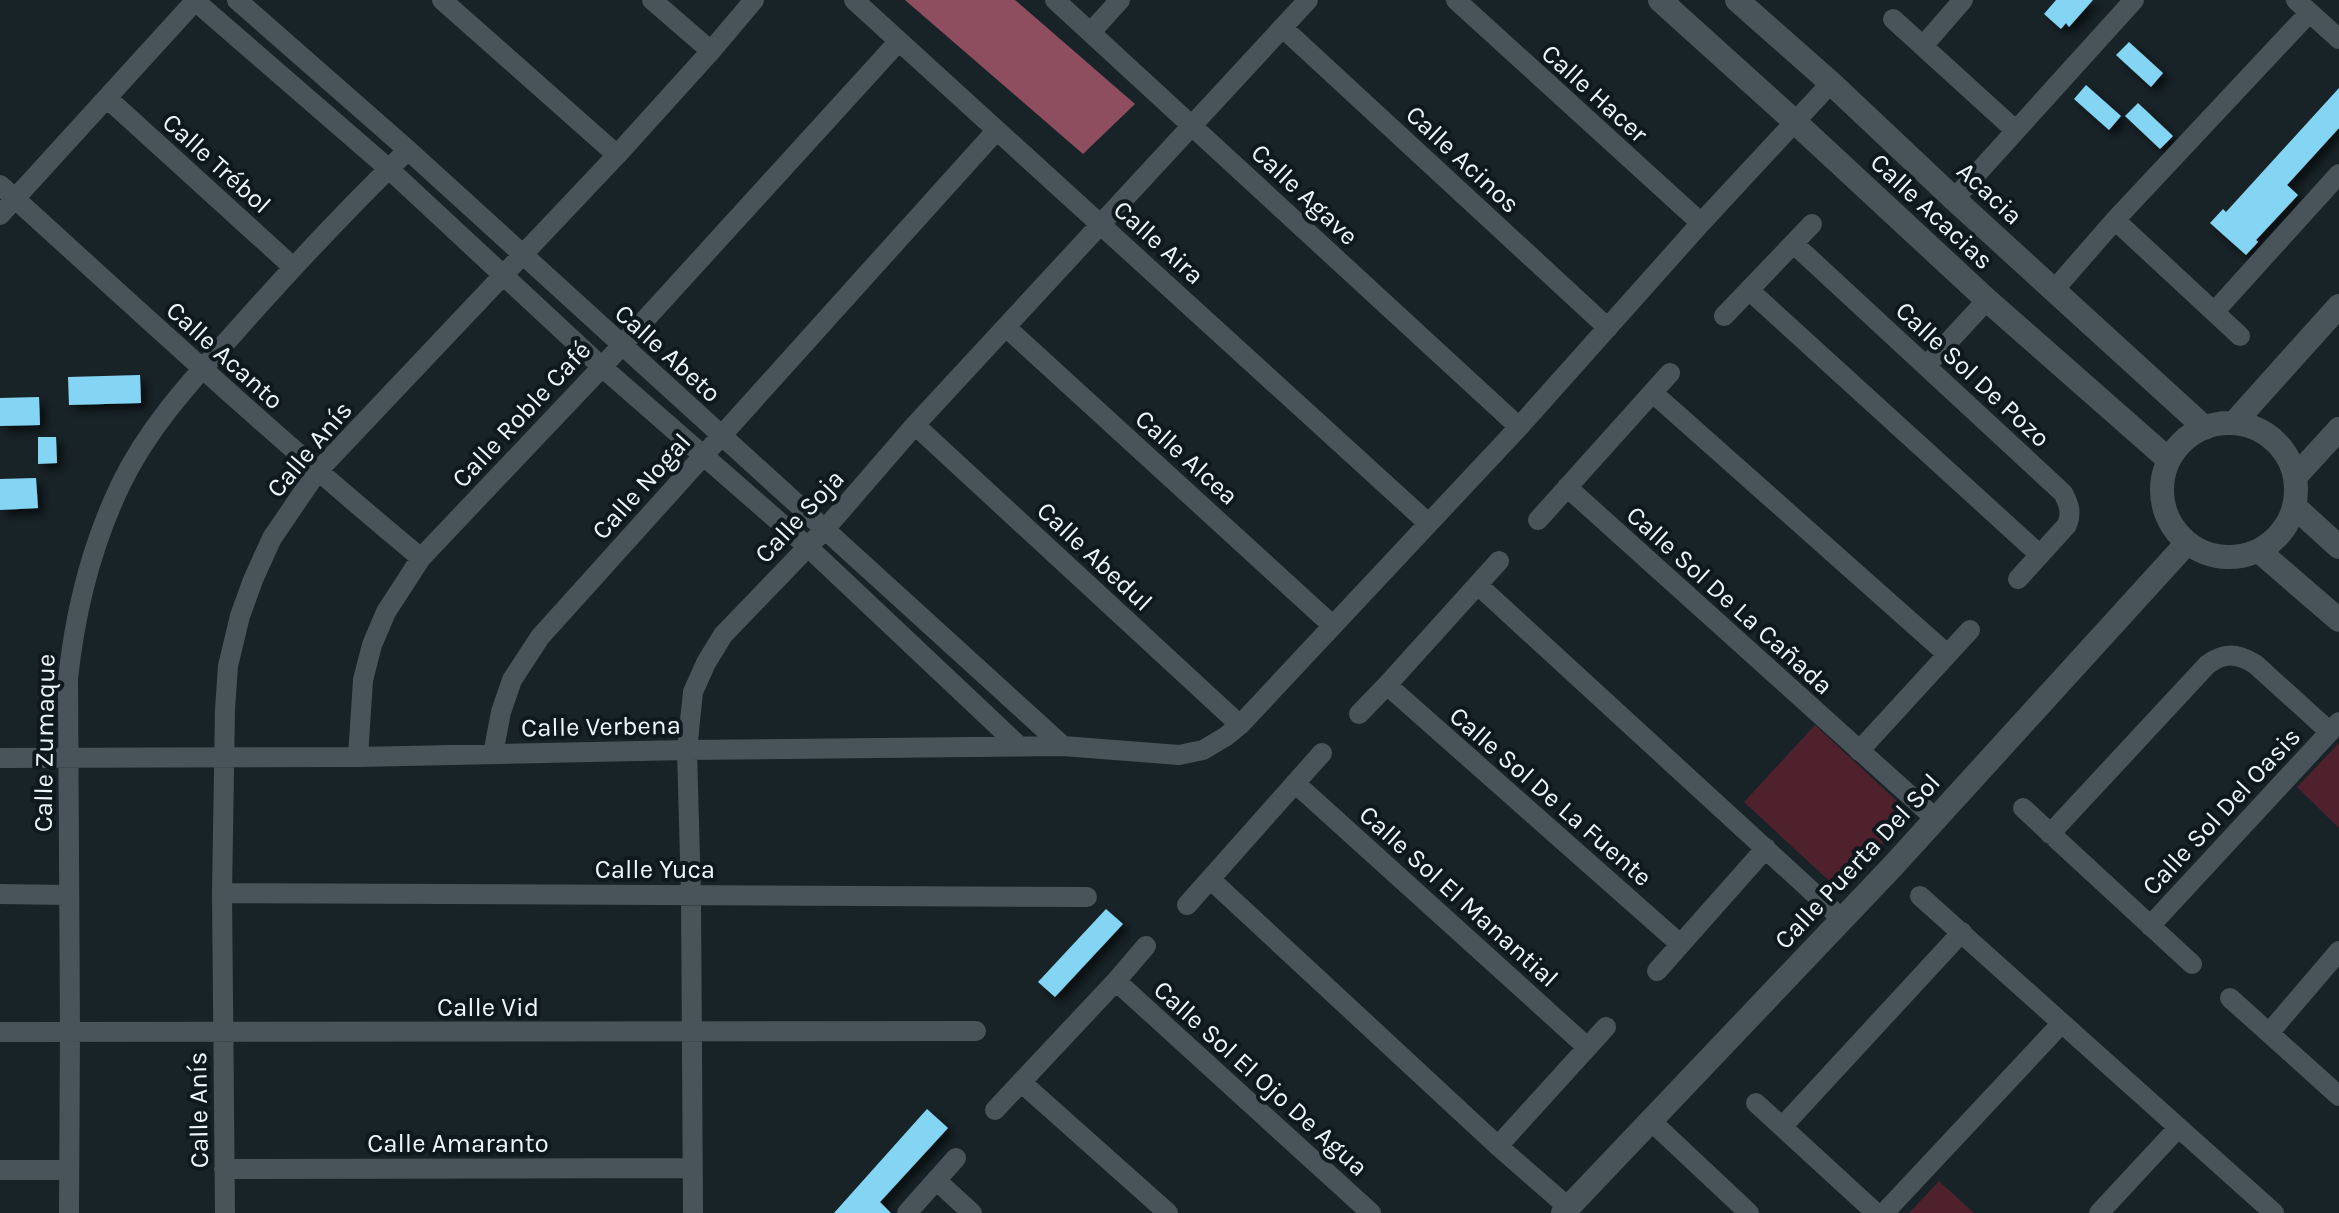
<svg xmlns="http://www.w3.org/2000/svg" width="2339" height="1213" viewBox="0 0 2339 1213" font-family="Karla,sans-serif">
<defs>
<filter id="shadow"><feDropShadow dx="6" dy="6" stdDeviation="4" flood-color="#0009"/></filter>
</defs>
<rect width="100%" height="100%" fill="#182327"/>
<path fill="#4e212d" d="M1815 725 1911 814 1839 890 1744 802Z
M2339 743V828L2297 787Z
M1939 1181 1974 1213H1909Z"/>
<path fill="#8f4e5f" d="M905 0H1015L1135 104 1083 154Z"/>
<path fill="#84d5f3" filter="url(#shadow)" d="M2056 0H2093L2069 27 2066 23 2061 29 2044 14Z
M2129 42 2163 73 2151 87 2116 55Z
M2086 85 2121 116 2109 130 2074 99Z
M2339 88V128L2287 185 2298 195 2256 240 2258 242 2246 255 2210 223 2223 209 2226 212Z
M2138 103 2173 136 2160 149 2125 116Z
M140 375 141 403 69 405 68 377Z
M39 397 40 425 0 426V398Z
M38 437H56L57 463 38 464Z
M36 478 38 508 0 510V479Z
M1106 909 1123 924 1055 997 1038 982Z
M927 1109 948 1128 880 1202 891 1213H834Z"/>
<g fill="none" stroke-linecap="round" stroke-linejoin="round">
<path stroke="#485459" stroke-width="20" d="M194 0 389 169 602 367 808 547 1019 746
M237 0 408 150 1063 746
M442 0 617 155
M652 0 711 51
M854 0 1428 523
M1055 0 1519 427
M1456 0 1701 223
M2296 0 2339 39
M1893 19 2015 130
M1283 28 1608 328
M1091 32 1120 0
M1923 46 1963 0
M107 98 293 267
M0 185C139 311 276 438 421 558
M1954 199 2134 0
M0 215 196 0
M2115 220 2240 336
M1794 244 2063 493C2069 504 2072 513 2067 525L2018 579
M1749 290 2040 555
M2054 290 2115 220 2309 13
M2215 311 2339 174
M1724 316 1812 224
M1007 328 1332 625
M1927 365 1987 300
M1653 393 1947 654
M915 425 1240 725
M1567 487 1936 819
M1538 520 1670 373
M1479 586 1842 919
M1387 685 1680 944
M1359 714 1387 685 1499 561
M1859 751 1970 630
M493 754 501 712 512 680 540 637 996 131
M358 757 363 680 372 645 386 612 421 558 602 367 899 41
M0 758 358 757 687 750 1063 746 1179 755 1203 750 1225 737 1240 725 1519 427 1701 223 1831 83
M1295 783 1587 1047
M2023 808 2192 964
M2050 834 2207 665C2224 652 2237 653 2255 664L2330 732
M1210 879 1498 1146 1568 1207
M222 893 1087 897
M0 894 68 895
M1920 896 2274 1213
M1187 905 1322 753
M2150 926 2339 722
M1657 971 1766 848
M1116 981 1371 1213
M2230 998 2339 1096
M0 1032 976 1031
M2269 1033 2339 951
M1021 1082 1168 1213
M1756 1103 1876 1213
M995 1110 1116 981 1146 946
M1650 1120 1749 1213
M1782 1127 1962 932
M1498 1146 1606 1027
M224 1169 692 1168
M0 1170H69
M936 1180 972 1213
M69 1213 70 1032 68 679C75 612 91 547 120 486 148 427 193 379 236 331 291 269 348 208 408 150
M225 1213 222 893 225 709 228 666 240 616 253 580 272 538 317 472 617 155 711 51 754 0
M693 1213 691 895 687 750 693 692 706 663 723 635 826 528 915 425 1308 0
M907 1213 956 1158
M1884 1213 2061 1024
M2099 1213 2178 1128"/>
<path stroke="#485459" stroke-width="24" d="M1660 0 1794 121 1987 300 2169 460
M1737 0 1831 83 1954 199 2205 428
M2162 490a67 67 0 1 1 134 0a67 67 0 1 1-134 0Z
M2234 423 2339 306
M2296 476 2339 429
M2295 507 2339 547
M2259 551 2339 620
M1563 1213 1892 867 2187 543"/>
</g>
<g text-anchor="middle" stroke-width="8" stroke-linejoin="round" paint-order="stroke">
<g font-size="26" fill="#eff6f9" stroke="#0e191d">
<text transform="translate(1595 93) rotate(42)" y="9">Calle Hacer</text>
<text transform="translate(1463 159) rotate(43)" y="9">Calle Acinos</text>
<text transform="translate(217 163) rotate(42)" y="9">Calle Trébol</text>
<text transform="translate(1990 193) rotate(43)" y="9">Acacia</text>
<text transform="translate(1305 194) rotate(43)" y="9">Calle Agave</text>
<text transform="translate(1932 211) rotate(43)" y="9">Calle Acacias</text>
<text transform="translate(1159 242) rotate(42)" y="9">Calle Aira</text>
<text transform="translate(668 353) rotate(42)" y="9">Calle Abeto</text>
<text transform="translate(225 355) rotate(42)" y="9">Calle Acanto</text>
<text transform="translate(1973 374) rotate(43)" y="9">Calle Sol De Pozo</text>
<text transform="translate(521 414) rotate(-47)" y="9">Calle Roble Café</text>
<text transform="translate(309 449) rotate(-50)" y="9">Calle Anís</text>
<text transform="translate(1187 457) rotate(42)" y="9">Calle Alcea</text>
<text transform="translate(641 486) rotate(-48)" y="9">Calle Nogal</text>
<text transform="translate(799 516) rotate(-47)" y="9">Calle Soja</text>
<text transform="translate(1095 556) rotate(43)" y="9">Calle Abedul</text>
<text transform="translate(1730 600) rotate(42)" y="9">Calle Sol De La Cañada</text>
<text transform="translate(601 726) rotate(-1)" y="9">Calle Verbena</text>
<text transform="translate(44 743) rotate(-89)" y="9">Calle Zumaque</text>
<text transform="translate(1551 796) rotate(41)" y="9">Calle Sol De La Fuente</text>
<text transform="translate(2221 811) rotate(-47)" y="9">Calle Sol Del Oasis</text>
<text transform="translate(1857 861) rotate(-47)" y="9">Calle Puerta Del Sol</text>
<text x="655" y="878">Calle Yuca</text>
<text transform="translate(1459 896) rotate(42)" y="9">Calle Sol El Manantial</text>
<text x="488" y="1016">Calle Vid</text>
<text transform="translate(1261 1078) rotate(42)" y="9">Calle Sol El Ojo De Agua</text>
<text transform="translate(198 1110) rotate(-91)" y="9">Calle Anís</text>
<text x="458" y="1152">Calle Amaranto</text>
</g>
</g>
</svg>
